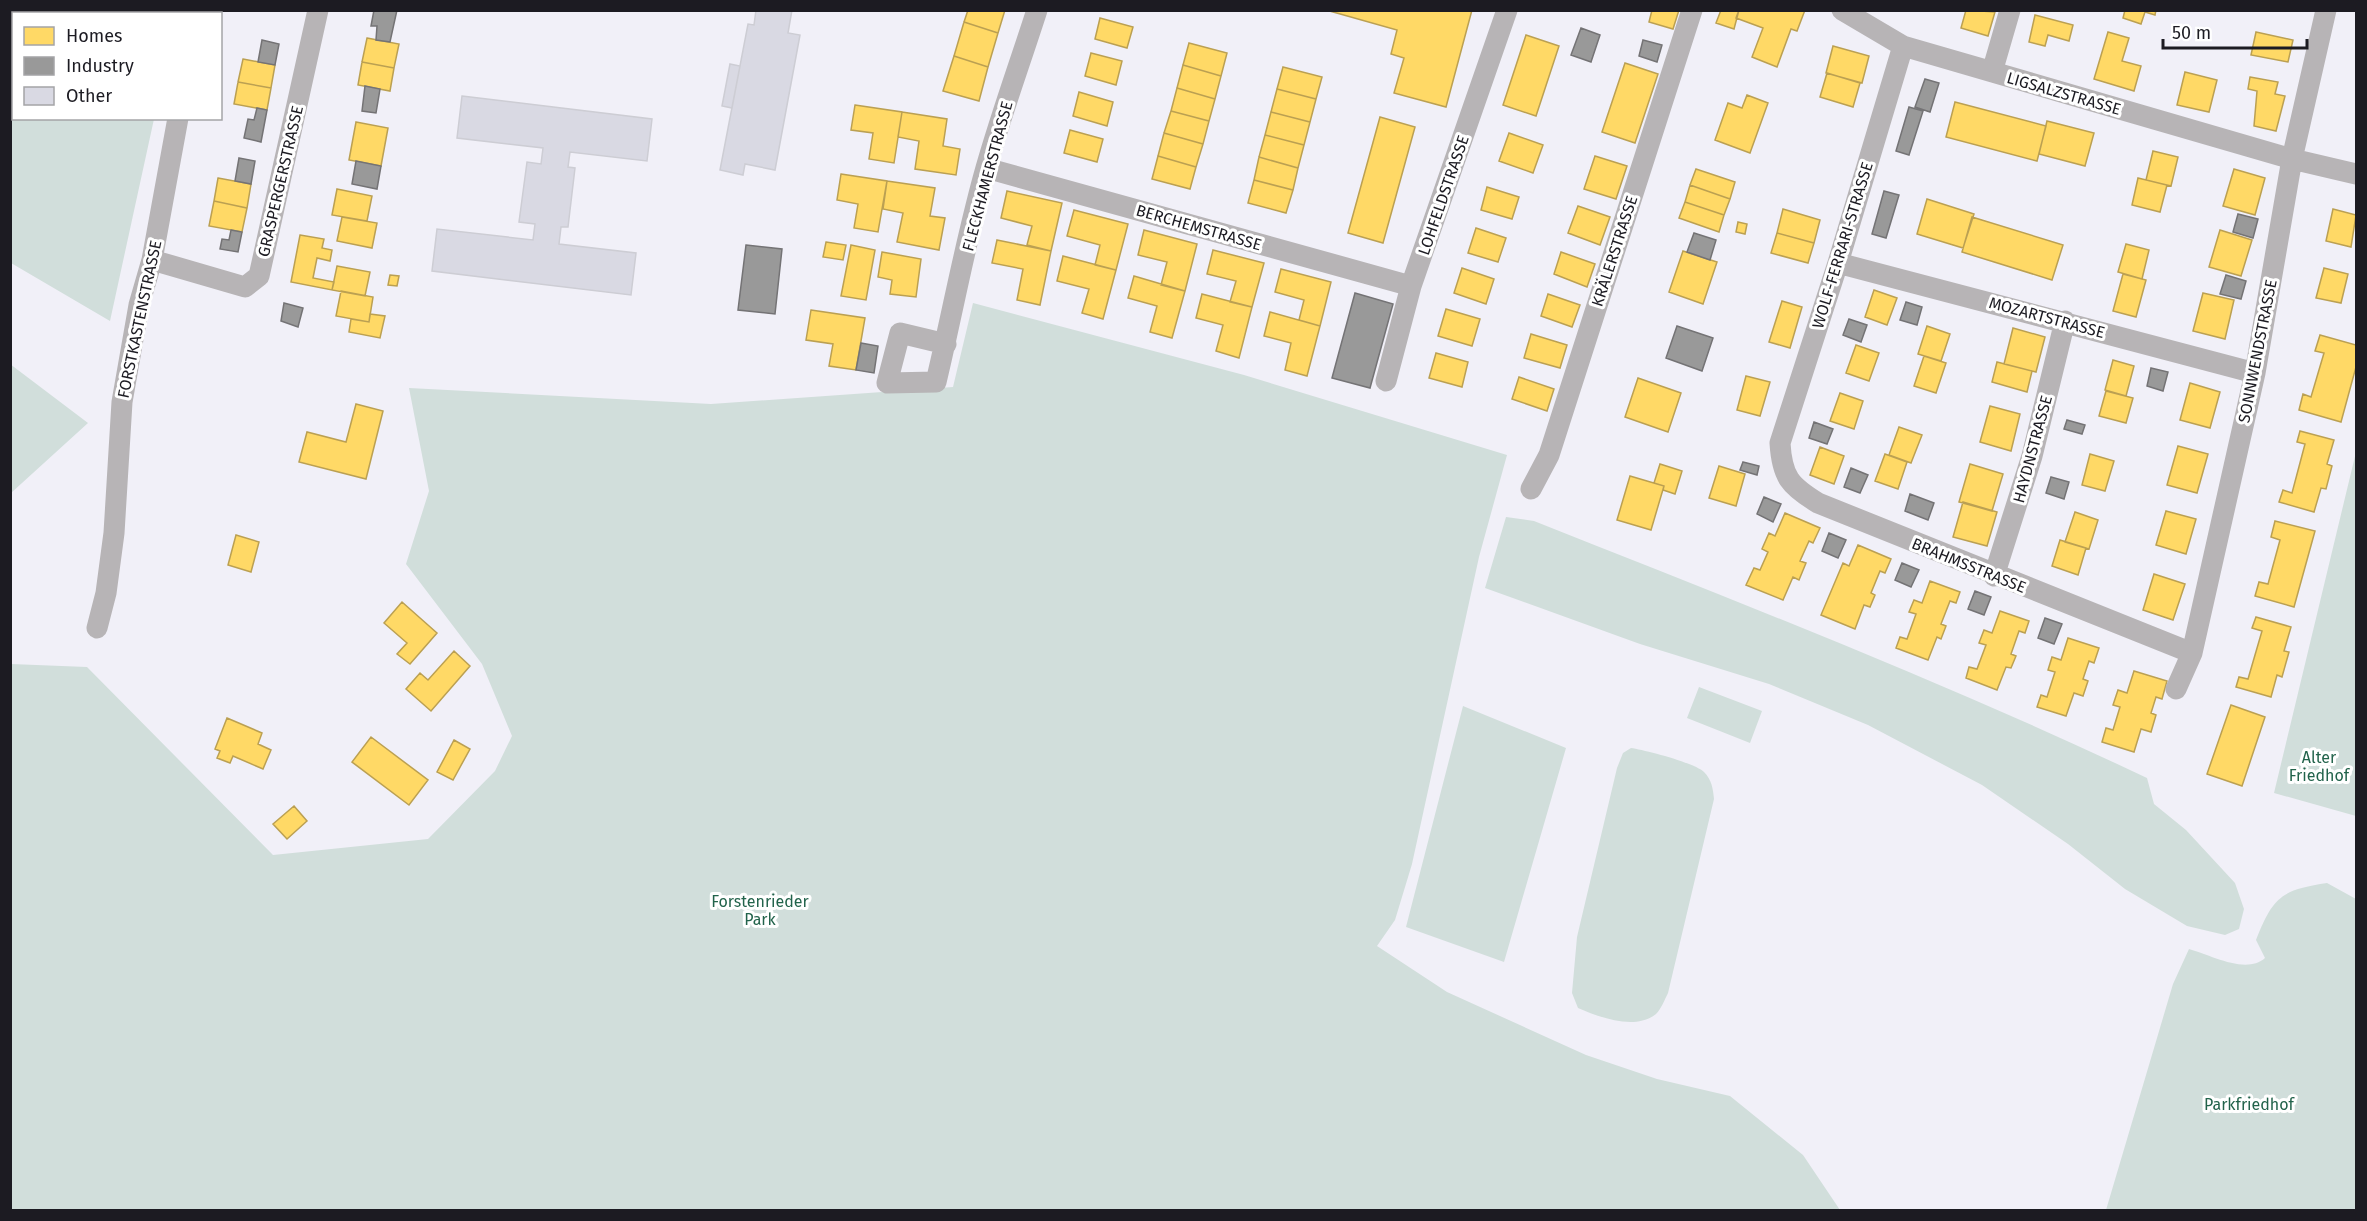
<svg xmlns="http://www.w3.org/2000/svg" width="2367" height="1221" viewBox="0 0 2367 1221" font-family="'Fira Sans',sans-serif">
<rect width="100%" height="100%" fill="#f1f0f8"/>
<path fill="#d1dedb" d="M11 10 177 11V14H14V118L154 119 110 321 11 263Z
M973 303 1244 375 1507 455 1479 557 1412 864 1395 920 1377 946 1447 992 1586 1055 1657 1079 1730 1096 1803 1155 1840 1210H11V664L87 667 273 855 428 839 495 771 512 736 482 664 406 564 429 491 409 388 711 404 953 387Z
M10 364 88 423 11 493H10Z
M2356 452V816L2274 793Z
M1506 517 1534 521C1741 603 1947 683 2147 778L2154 804 2186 830 2235 883 2244 909 2239 929 2225 935 2187 926 2125 889 2068 844 1982 785 1868 725 1769 684 1640 644 1485 588Z
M1699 687 1762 711 1750 743 1687 718Z
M1463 706 1566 748 1504 962 1406 927Z
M1631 748C1645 750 1695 763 1704 772 1712 780 1713 789 1714 799L1668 993C1665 999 1661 1009 1656 1014 1635 1031 1599 1017 1578 1008L1572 993 1577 937 1617 768 1623 753Z
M2327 883 2356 899V1210H2106L2173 984 2189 949C2211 955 2246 975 2265 958L2256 940C2273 897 2281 890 2327 883Z"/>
<path fill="#ffd966" stroke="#bba052" stroke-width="1.5" d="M968 10H1005L998 33 964 22Z
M1326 10H1472L1446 107 1394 93 1404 58 1391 54 1397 30Z
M1652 10H1679L1673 29 1649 22Z
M1721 10H1739L1734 29 1716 23Z
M1739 10H1805L1797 31 1791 29 1777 67 1752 57 1763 28 1736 18Z
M1966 10 1995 12 1988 36 1961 28Z
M2125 10H2156L2155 15 2145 12 2141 24 2123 18Z
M2035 15 2073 25 2069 41 2048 35 2045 46 2029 42Z
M1100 18 1133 27 1127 48 1095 39Z
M964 22 998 33 988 67 954 56Z
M2108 32 2129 38 2122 61 2141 66 2134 91 2094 79Z
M2256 32 2293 40 2288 62 2251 55Z
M1526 35 1559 46 1536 116 1503 105Z
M367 38 399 44 394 68 362 62Z
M1189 43 1227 53 1221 76 1183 65Z
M1833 46 1869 56 1862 83 1826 73Z
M1091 53 1122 61 1116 85 1085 76Z
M954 56 988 67 979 101 943 91Z
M243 59 275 65 271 88 238 82Z
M362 62 394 68 390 91 358 85Z
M1625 63 1658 74 1635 143 1602 132Z
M1183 65 1221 76 1215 99 1177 88Z
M1283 67 1322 77 1316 99 1277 89Z
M2185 72 2217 80 2209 112 2177 105Z
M1827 73 1860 83 1853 107 1820 97Z
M2250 77 2278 82 2275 94 2285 96 2276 131 2254 126 2257 91 2248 89Z
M238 82 271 88 267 110 234 104Z
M1177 88 1215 99 1209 121 1171 111Z
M1277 89 1316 99 1310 122 1271 112Z
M1079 92 1113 102 1107 126 1073 116Z
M1747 95 1768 103 1750 153 1715 140 1728 103 1742 108Z
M1955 102 2046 126 2037 161 1946 137Z
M855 105 902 112 894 163 869 159 873 133 851 130Z
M1171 111 1209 121 1203 144 1164 133Z
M902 112 947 119 943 146 960 149 956 175 915 169 919 141 898 137Z
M1271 112 1310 122 1304 145 1265 135Z
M1380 117 1415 127 1383 243 1348 233Z
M2047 121 2094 133 2085 166 2039 154Z
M356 122 388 128 381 166 349 160Z
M1070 130 1103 139 1097 162 1064 153Z
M1164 133 1203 144 1196 167 1158 156Z
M1509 133 1543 145 1533 173 1499 161Z
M1265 135 1304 145 1298 168 1259 157Z
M2153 151 2178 157 2171 186 2146 180Z
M1158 156 1196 167 1190 189 1152 179Z
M1595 156 1627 166 1616 199 1584 189Z
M1259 157 1298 168 1293 190 1254 180Z
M1696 169 1735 182 1730 199 1690 185Z
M2234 169 2265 178 2255 215 2223 206Z
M841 174 887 181 878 232 854 228 858 204 837 200Z
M218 178 251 184 247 208 214 201Z
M2138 178 2167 185 2160 212 2132 205Z
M1254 180 1293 190 1286 213 1248 203Z
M887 181 935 188 930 216 945 218 939 250 897 242 903 213 883 209Z
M1690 185 1730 199 1724 215 1685 202Z
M1487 187 1519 197 1512 219 1481 210Z
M337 189 372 196 367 221 332 215Z
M1007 191 1062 203 1051 251 1027 245 1032 226 1001 218Z
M1927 199 1974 214 1963 248 1917 234Z
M214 201 247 208 242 232 209 226Z
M1685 202 1724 215 1719 232 1679 218Z
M1578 206 1610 217 1600 245 1568 233Z
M1783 209 1820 220 1814 243 1777 233Z
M2333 209 2356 215 2351 247 2326 241Z
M1074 210 1128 224 1116 270 1095 265 1100 245 1067 236Z
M342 217 377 223 372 248 337 241Z
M1972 217 2063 245 2052 280 1962 252Z
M1738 222 1747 224 1745 234 1736 232Z
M1476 228 1506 238 1498 262 1468 253Z
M1144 230 1197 244 1185 291 1161 285 1167 262 1138 255Z
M2220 230 2252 240 2241 276 2209 267Z
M1777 233 1814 243 1808 263 1771 253Z
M300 235 324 239 322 248 332 250 330 261 317 258 313 278 334 282 332 290 291 282Z
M997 240 1051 251 1040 305 1017 300 1023 269 992 263Z
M826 242 846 245 843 260 823 257Z
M2126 244 2149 250 2142 279 2118 272Z
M851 245 875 250 866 300 841 296Z
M1213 250 1264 263 1252 307 1230 302 1236 281 1207 274Z
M1683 251 1717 262 1703 304 1669 292Z
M882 252 921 259 916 297 890 294 892 280 878 277Z
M1561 252 1595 264 1587 287 1554 274Z
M1063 256 1116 270 1103 319 1082 313 1089 289 1057 281Z
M337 266 370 272 365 296 332 290Z
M1462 268 1494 279 1486 304 1454 293Z
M2324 268 2348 274 2341 303 2316 298Z
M1281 269 1331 282 1320 326 1299 320 1304 300 1275 292Z
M2123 274 2146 280 2136 317 2113 311Z
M390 275 399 276 397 286 388 285Z
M1134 276 1185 291 1172 338 1150 332 1157 306 1128 298Z
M1874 290 1897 298 1887 325 1865 317Z
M341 291 373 297 369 322 336 316Z
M2203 293 2234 300 2225 339 2193 331Z
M1202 294 1252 307 1239 358 1216 351 1223 325 1196 318Z
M1548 294 1580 305 1572 327 1541 316Z
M1782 301 1802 307 1790 348 1769 342Z
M1446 309 1480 319 1472 346 1438 336Z
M811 310 865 318 856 370 829 366 833 344 806 340Z
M1270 312 1320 326 1307 376 1285 370 1291 343 1264 336Z
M370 314 385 316 380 338 349 332 351 319 369 322Z
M1927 326 1950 334 1941 361 1918 354Z
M2013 328 2045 337 2036 372 2004 364Z
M1531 334 1567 345 1560 368 1524 358Z
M2320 335 2356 345V367L2341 422 2299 410 2303 394 2311 397 2324 353 2315 351Z
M1856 345 1879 353 1869 381 1846 373Z
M1436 353 1468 362 1462 387 1429 378Z
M1924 356 1946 363 1936 393 1914 386Z
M2113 360 2134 366 2126 396 2105 390Z
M1997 362 2032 371 2027 392 1992 382Z
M1746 376 1770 382 1760 416 1737 410Z
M1519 377 1554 389 1547 411 1512 399Z
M1638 378 1681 393 1668 432 1625 417Z
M2190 383 2220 392 2210 428 2180 420Z
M2106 391 2133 398 2126 423 2099 416Z
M1840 393 1863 401 1854 429 1830 421Z
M356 404 383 411 366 479 299 462 307 432 346 442Z
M1990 406 2020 414 2011 451 1980 442Z
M1899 427 1922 435 1911 463 1889 455Z
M2300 431 2334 440 2327 464 2332 466 2326 489 2321 488 2314 512 2279 502 2283 490 2292 493 2305 444 2297 442Z
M2178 446 2208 454 2197 493 2167 485Z
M1820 447 1844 456 1834 484 1810 475Z
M1885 454 1907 462 1898 489 1875 481Z
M2090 454 2114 461 2105 491 2082 485Z
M1660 464 1682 471 1675 494 1663 490 1664 486 1654 483Z
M1970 464 2003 474 1992 511 1959 502Z
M1719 466 1745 474 1736 506 1709 498Z
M1630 476 1664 486 1651 530 1617 520Z
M1963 502 1997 512 1987 546 1953 537Z
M2166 511 2196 519 2186 554 2156 545Z
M2075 512 2098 520 2089 549 2065 542Z
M1785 513 1820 528 1813 543 1809 541 1800 561 1806 563 1799 580 1793 577 1783 600 1746 585 1754 568 1760 570 1768 552 1762 549 1769 533 1775 536Z
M2275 521 2315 531 2294 607 2255 596 2259 582 2268 584 2280 540 2271 537Z
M236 535 259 542 251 572 228 565Z
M2060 540 2086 548 2078 575 2052 566Z
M1858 545 1891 559 1885 573 1880 571 1871 593 1875 595 1870 607 1864 605 1855 629 1821 615 1843 563 1849 566Z
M2154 574 2185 584 2173 620 2143 610Z
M1930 581 1960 592 1956 603 1950 601 1941 624 1946 626 1941 639 1937 637 1928 660 1896 648 1900 637 1907 639 1916 614 1909 612 1914 600 1922 603Z
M402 602 437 633 410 664 397 654 407 643 384 623Z
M2000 611 2029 621 2025 633 2019 631 2011 654 2016 656 2011 668 2006 667 1997 690 1966 678 1969 667 1977 669 1986 645 1979 643 1984 630 1992 633Z
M2256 617 2291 627 2284 651 2289 652 2282 677 2277 675 2271 697 2236 687 2239 677 2248 679 2262 631 2252 628Z
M2068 638 2099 648 2094 663 2089 661 2083 679 2088 681 2083 696 2074 693 2066 716 2037 707 2041 695 2047 697 2055 672 2048 670 2052 657 2061 660Z
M454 651 470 666 431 711 406 689 420 673 428 680Z
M2134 671 2167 681 2162 699 2156 697 2151 713 2156 715 2151 732 2141 729 2134 752 2102 742 2106 728 2113 730 2120 707 2113 705 2118 690 2127 693Z
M2231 705 2265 717 2242 786 2207 774Z
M227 718 262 733 258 744 271 750 263 769 233 756 230 763 217 758 220 751 215 749Z
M371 737 428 780 409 805 352 762Z
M454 740 470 749 453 780 437 772Z
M294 806 307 821 287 839 273 824Z"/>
<path fill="#999" stroke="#747375" stroke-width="1.5" d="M374 10H397L390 42 376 40 377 26H371Z
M1581 28 1600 35 1591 62 1571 55Z
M262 40 279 44 275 65 258 62Z
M1643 40 1662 45 1657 62 1639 56Z
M1925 79 1939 83 1930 112 1915 107Z
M365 86 380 89 376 113 362 111Z
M1909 107 1923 111 1909 155 1896 151Z
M257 108 267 110 261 142 244 138 248 119 254 120Z
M239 158 255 161 251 184 235 181Z
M356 161 381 166 377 189 352 184Z
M1884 191 1899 195 1886 238 1872 234Z
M2238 214 2258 219 2253 238 2233 232Z
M231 230 242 232 238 252 220 249 222 239 229 240Z
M1694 233 1716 240 1710 260 1687 252Z
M746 245 782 249 775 314 738 310Z
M2226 275 2246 281 2241 299 2220 294Z
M1355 293 1393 304 1370 388 1332 378Z
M1906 302 1922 307 1917 325 1900 320Z
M284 303 303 308 298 327 281 321Z
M1849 319 1867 325 1861 342 1843 335Z
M1677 326 1713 338 1702 371 1666 358Z
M861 343 878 346 874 373 856 370Z
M2151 368 2168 372 2163 391 2147 386Z
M2067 420 2085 425 2082 434 2064 429Z
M1814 422 1833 429 1827 444 1809 438Z
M1743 462 1759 466 1757 475 1740 470Z
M1851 468 1868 475 1860 493 1844 487Z
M2051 477 2069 482 2064 499 2046 493Z
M1910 494 1934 503 1928 520 1905 511Z
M1764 497 1781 504 1773 522 1757 514Z
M1829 533 1846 540 1838 558 1822 551Z
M1902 563 1919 570 1911 587 1895 580Z
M1975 591 1991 597 1984 615 1968 609Z
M2045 618 2062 624 2054 644 2038 638Z"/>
<path fill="#d9d9e3" stroke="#cdcdd4" stroke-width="1.5" d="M756 10H792L788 33 800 35 775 170 745 164 743 175 720 170 748 24 754 25Z
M730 64 740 66 732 108 722 106Z
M462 96 652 119 647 161 570 152 568 167 575 168 568 227H561L559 244 636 253 631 295 432 271 437 229 533 240 535 224 519 222 527 162 541 164 543 148 457 138Z"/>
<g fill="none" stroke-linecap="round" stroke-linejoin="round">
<path stroke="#b7b4b6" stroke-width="21" d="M1842 10 1903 46 2292 159 2356 174
M197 14 198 10
M1903 46 1838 263 1780 443C1782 477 1790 486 1818 503L2192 653
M1992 72 2010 10
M986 168 1411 286
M152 260 245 287 259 276 318 10
M1838 263 2255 373
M946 344 900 333 887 383 936 382C953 311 966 238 986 168 1001 115 1020 63 1037 10
M1386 381 1411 286 1507 10
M1531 489 1549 455 1692 10
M1994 576 2032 456 2065 321
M97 628 106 593 114 533 122 402 139 305 152 260 178 118
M2176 689 2192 653 2255 373 2292 159 2326 10"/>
</g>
<g text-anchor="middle" stroke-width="6" stroke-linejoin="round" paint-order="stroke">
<g font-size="16" fill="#1c1b22" stroke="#fff">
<text transform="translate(2064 93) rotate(16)" y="6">LIGSALZSTRASSE</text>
<text transform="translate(987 176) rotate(-75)" y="6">FLECKHAMERSTRASSE</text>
<text transform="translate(280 181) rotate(-77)" y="6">GRASPERGERSTRASSE</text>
<text transform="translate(1443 195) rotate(-71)" y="6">LOHFELDSTRASSE</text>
<text transform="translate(1199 227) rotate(16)" y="6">BERCHEMSTRASSE</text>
<text transform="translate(1842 245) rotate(-73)" y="6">WOLF-FERRARI-STRASSE</text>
<text transform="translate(1614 251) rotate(-72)" y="6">KRÄLERSTRASSE</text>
<text transform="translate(2047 317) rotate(15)" y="6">MOZARTSTRASSE</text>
<text transform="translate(139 319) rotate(-78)" y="6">FORSTKASTENSTRASSE</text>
<text transform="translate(2257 351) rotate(-79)" y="6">SONNWENDSTRASSE</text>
<text transform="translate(2032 449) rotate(-75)" y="6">HAYDNSTRASSE</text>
<text transform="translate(1969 565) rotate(22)" y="6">BRAHMSSTRASSE</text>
</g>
<g font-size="16" fill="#22634b" stroke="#fff">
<text x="2319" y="763">Alter<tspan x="2319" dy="18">Friedhof</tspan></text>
<text x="760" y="907">Forstenrieder<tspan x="760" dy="18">Park</tspan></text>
<text x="2249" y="1110">Parkfriedhof</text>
</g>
</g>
<rect width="2367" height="1221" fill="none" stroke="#1c1b22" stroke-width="24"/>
<rect x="12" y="12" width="210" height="108" fill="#ffffff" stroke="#a4a4a7" stroke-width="1.5"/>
<rect x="24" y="27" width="30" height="18" fill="#ffd966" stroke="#a4a4a7" stroke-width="1.5"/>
<text x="66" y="42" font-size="18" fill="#1c1b22">Homes</text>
<rect x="24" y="57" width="30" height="18" fill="#999999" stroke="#a4a4a7" stroke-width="1.5"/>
<text x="66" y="72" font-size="18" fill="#1c1b22">Industry</text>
<rect x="24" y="87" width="30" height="18" fill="#d9d9e3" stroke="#a4a4a7" stroke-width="1.5"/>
<text x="66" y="102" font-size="18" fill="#1c1b22">Other</text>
<path d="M2163 39v9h144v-9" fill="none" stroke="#1c1b22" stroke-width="3"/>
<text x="2172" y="39" font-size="18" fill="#1c1b22" stroke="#ffffff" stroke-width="4.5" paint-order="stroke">50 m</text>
</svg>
